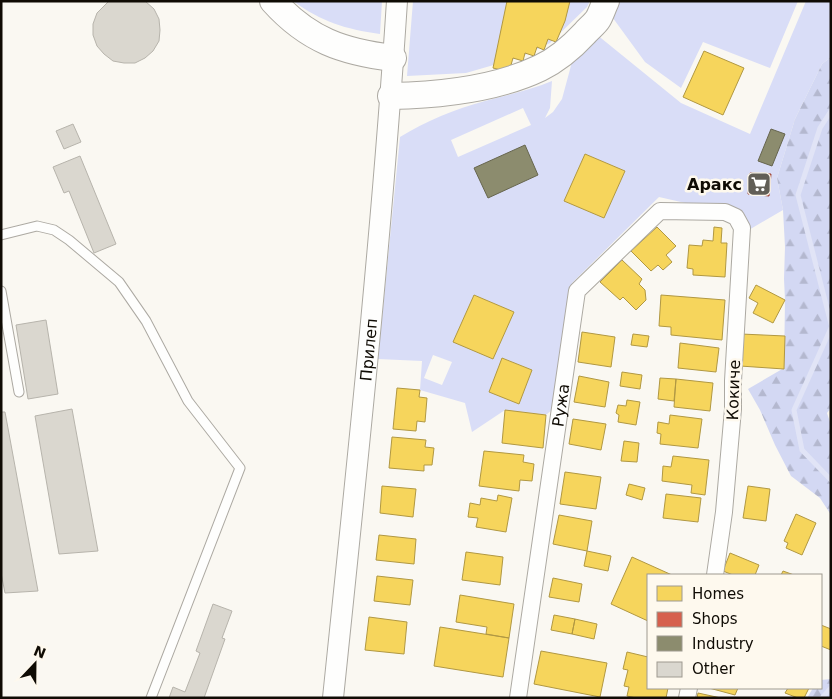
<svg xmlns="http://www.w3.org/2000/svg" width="832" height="699" viewBox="0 0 832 699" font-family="'DejaVu Sans',sans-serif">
<defs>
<pattern id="forest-firs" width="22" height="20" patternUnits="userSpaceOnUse" patternTransform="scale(1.25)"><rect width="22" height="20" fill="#d3d8f3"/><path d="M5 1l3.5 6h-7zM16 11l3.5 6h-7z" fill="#b4b8cf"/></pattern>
</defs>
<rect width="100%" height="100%" fill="#faf8f2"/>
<path fill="#d9ddf7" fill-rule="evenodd" d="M293 1H382L380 34C345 29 322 22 293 1Z
M413 1H590L587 7 550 43 521 57 466 73 407 76Z
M615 1H798L770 68 703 42 681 88 645 62 610 14Z
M806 1H831V57L822 64 795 119 777 178 783 210 742 234 725 212 659 197 572 283 553 409 546 415 505 410 472 432 465 403 420 390 422 361 378 359 400 137C426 121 455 109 485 101 508 95 530 90 552 81L550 108 545 118 553 112 562 99 572 62 596 34 681 103 750 134ZM523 108 531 125 458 157 451 140ZM525 146 538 175 488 197 475 168ZM585 154 625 171 604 218 565 200ZM474 295 514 312 493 359 454 341ZM433 355 452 362 442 385 424 378ZM502 358 532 370 519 403Z"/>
<path fill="url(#forest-firs)" d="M831 57V408L827 413 831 425V515L820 498 791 476 775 445 760 410 748 389 784 368 785 300 784 279 785 247 783 210 777 178 795 119 822 64Z
M831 679V698H807L813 688H821V680Z"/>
<path fill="#f6d55c" stroke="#b19842" d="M507 1H570L565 21 556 42 548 39 544 50 537 47 534 56 525 53 523 61 513 58 509 72 493 68Z
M704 51 744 68 723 115 683 97Z
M585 154 625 171 604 218 564 201Z
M657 227 676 246 666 255 672 262 663 270 658 265 651 271 631 251Z
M714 227 722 228 721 243H727L725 277 693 275V269L687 268 689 245 702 246 703 240 713 241Z
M622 260 642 279 639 284 645 290 646 300 636 310 623 297 620 300 600 282Z
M756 285 785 300 773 323 753 313 758 303 749 298Z
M474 295 514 312 493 359 453 342Z
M661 295 725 300 722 340 671 335V327L659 326Z
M582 332 615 337 611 367 578 362Z
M633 334 649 336 647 347 631 345Z
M741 334 785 336 784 369 740 366Z
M680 343 719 348 716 372 678 368Z
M502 358 532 370 519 404 489 392Z
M622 372 642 375 640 389 620 386Z
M579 376 609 382 605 407 574 402Z
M660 378 676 379 674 401 658 399Z
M676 379 713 383 710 411 674 407Z
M397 388 420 390 419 397 427 398 425 422 417 421 416 431 393 429Z
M627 400 640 402 636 425 618 422 619 415 616 413 618 405 626 406Z
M505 410 546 415 543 448 502 443Z
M670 415 702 419 698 448 660 444 661 434 657 433 658 422 669 424Z
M573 419 606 424 601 450 569 444Z
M392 437 426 440 425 447 434 448 432 465H424V471L389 468Z
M624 441 639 443 637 462 621 461Z
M484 451 524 455 523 462 534 464 532 481 520 480 519 491 479 486Z
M673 456 709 460 705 495 691 493 692 485 662 481 663 466 671 467Z
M565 472 601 477 596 509 560 504Z
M629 484 645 488 642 500 626 495Z
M382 486 416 489 413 517 380 513Z
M748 486 770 489 766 521 743 518Z
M666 494 701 498 698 522 663 518Z
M498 495 512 498 506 532 476 527 478 518 468 517 470 503 480 505 481 498 497 501Z
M796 514 816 523 802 555 786 548 788 543 784 541Z
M559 515 592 521 587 551 553 544Z
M379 535 416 539 414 564 376 560Z
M587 551 611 556 608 571 584 566Z
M466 552 503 557 500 585 462 580Z
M730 553 759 565 755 575H733L723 571Z
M632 557 672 575H648V621L611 604Z
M783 571 794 575H781Z
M377 576 413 580 410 605 374 601Z
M553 578 582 584 579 602 549 597Z
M460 595 514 604 509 638 486 634 487 627 456 622Z
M554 615 575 619 572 634 551 630Z
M369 617 407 622 404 654 365 650Z
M575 619 597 624 594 639 572 634Z
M821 625 831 629V650L821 646Z
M440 627 509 638 503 677 434 666Z
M541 651 607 663 600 697 534 684Z
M627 652 648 657V688H668L666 698H636L627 696 629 687 624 686 628 670 623 669Z
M709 688H738L735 695Z
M788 688H809L804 698H798L785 693Z
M698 693 721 698H697Z"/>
<path fill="#d6604d" stroke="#9a4637" d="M750 173 771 174 769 196 748 194Z"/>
<path fill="#8c8c6e" stroke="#66654e" d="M771 129 785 134 772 166 758 161Z
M525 145 538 175 488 198 474 168Z"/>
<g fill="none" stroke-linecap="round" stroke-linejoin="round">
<path stroke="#e1e4f6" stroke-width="5" d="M831 111 820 128 798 195 831 324
M831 328 794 410 802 450 831 480
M822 698 831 688"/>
</g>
<path fill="#dad7cf" stroke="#b7b4ac" d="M109 1H145L154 9 159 19 160 30 159 41 153 51 145 58 135 63H124L113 61 104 54 97 46 93 35V24L97 13Z
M73 124 81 142 64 149 56 131Z
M80 156 116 244 94 253 69 191 64 193 53 167Z
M46 320 58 394 28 399 16 325Z
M72 409 98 551 59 554 35 416Z
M1 412H5L38 591 5 593 1 573Z
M213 604 232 611 222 638 225 639 204 698H169L173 687 185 692 200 653 196 651Z"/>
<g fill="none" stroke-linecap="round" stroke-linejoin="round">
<g stroke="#aca9a2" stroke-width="11">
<path id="service" d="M1 235 37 226 54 230 69 240 119 282 146 321 188 401 240 468 151 698
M1 291 19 392"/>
</g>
<g stroke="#aca9a2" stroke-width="18">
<g id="minor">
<path id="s1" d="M518 698 577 291 660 211 725 212 736 217 742 228 733 381V409L724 512 715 575"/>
<path d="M687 698 689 688"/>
</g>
</g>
<g stroke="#aca9a2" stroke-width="22">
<g id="tertiary">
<path id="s2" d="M333 698C357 466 382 234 397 1"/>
</g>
</g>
<g stroke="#aca9a2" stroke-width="28">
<path id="primary" d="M273 1C308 40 343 52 393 58
M391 96C440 95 496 89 540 68 557 60 572 47 585 33 589 28 595 24 598 19 601 14 603 7 606 1"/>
</g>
<use href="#service" stroke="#fefefd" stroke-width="9"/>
<use href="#minor" stroke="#fefefd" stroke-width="16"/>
<use href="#tertiary" stroke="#fefefd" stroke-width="20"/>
<use href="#primary" stroke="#fefefd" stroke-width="26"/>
</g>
<defs>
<g id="supermarket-square" transform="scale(1.25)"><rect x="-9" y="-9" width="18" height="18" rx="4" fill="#615e57" stroke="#fef9ee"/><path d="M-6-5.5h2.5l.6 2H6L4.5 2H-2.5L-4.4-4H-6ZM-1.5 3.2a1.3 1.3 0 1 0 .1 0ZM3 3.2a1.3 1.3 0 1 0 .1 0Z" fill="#fff"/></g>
</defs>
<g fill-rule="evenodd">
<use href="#supermarket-square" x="759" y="184"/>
</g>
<g text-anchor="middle" stroke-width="5" stroke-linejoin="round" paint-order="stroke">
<g font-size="16" font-weight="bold" fill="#0f0b04" stroke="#fef9ee" text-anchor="end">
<text x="742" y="190">Аракс</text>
</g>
<g font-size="16" fill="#0f0b04" stroke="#fef9ee">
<text dy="6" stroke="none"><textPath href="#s2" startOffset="350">Прилеп</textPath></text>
<text transform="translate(733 390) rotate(-88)" y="6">Кокиче</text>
<text dy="6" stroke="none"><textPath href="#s1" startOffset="296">Ружа</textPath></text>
</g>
</g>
<rect width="832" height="699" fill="none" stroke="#0f0b04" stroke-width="5"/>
<rect x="647" y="574" width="175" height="115" fill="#fef9ee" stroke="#9e9a90"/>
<rect x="657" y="586" width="25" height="15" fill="#f6d55c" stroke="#9e9a90"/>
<text x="692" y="599" font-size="15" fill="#0f0b04">Homes</text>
<rect x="657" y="612" width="25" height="15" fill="#d6604d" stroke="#9e9a90"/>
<text x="692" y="624" font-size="15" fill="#0f0b04">Shops</text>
<rect x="657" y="636" width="25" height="15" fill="#8c8c6e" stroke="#9e9a90"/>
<text x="692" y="649" font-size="15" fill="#0f0b04">Industry</text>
<rect x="657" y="662" width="25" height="15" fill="#dad7cf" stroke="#9e9a90"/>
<text x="692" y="674" font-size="15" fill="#0f0b04">Other</text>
<g transform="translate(35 664) rotate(22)" stroke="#fef9ee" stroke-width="4" paint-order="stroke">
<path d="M0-4L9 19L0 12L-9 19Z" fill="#0f0b04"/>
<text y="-8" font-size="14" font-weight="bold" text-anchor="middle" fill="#0f0b04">N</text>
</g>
</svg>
